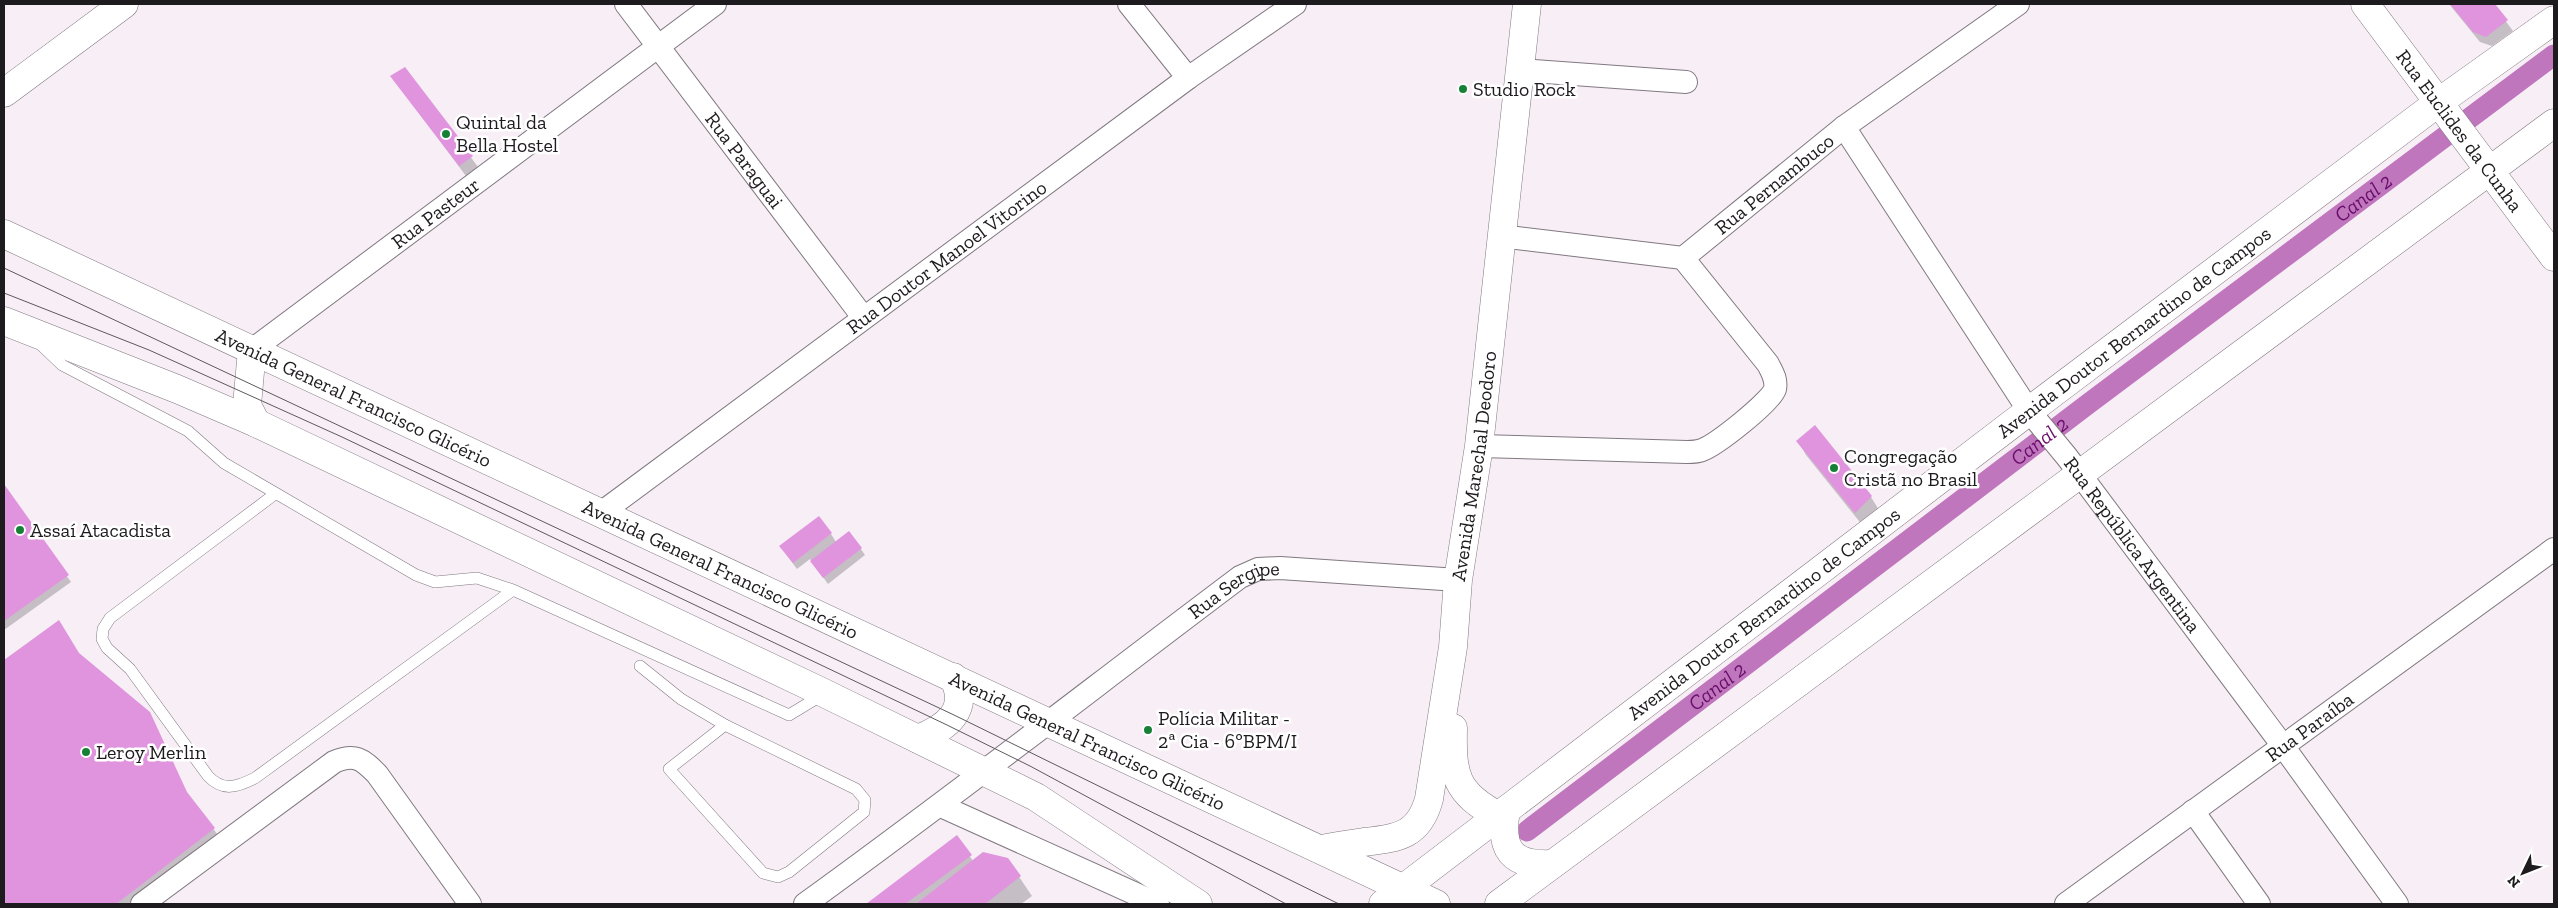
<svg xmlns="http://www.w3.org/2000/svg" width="2558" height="908" viewBox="0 0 2558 908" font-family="'Zilla Slab',serif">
<rect width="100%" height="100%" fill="#f7eef6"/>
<path fill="#0003" d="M2449 4H2493L2513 31 2492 46 2480 42Z
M405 68 478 167 466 176 392 77Z
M1798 441 1871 497 1879 510 1863 526 1806 455Z
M4 487 71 582 4 630Z
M849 532 865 555 828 584 810 559 797 569 785 553 831 534 836 542Z
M59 621 78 653 218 835 128 904H4V661Z
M957 837 973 861 1007 859 1032 896 1021 904H867Z"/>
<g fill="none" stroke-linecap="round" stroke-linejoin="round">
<path stroke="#bf76bc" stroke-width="21" id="s1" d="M1527 831 2088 404 2554 55"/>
</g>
<path fill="#df94dd" d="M2450 4H2495L2508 20 2486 37 2473 32Z
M405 67 473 156 459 166 390 76Z
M1815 425 1872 496 1855 513 1796 441Z
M4 484 69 575 4 621Z
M819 516 832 533 793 563 779 546Z
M849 531 862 548 823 578 810 561Z
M59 620 79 653 150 712 187 792 215 828 116 904H4V660Z
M957 835 972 855 905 904H866Z
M983 852 1008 858 1021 876 985 904H916Z"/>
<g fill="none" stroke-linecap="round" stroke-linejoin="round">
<g stroke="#817980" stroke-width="12">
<path id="service" d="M39 343 62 365 188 431 224 463 416 575 435 582 477 578 513 590 789 715 822 695
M275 494 110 618 103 629 102 639 107 648 130 669 208 776C223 792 237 787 255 778L513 590
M640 666 681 699 725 725 856 789 865 800 864 812 789 872 778 877 763 873 669 769 725 725"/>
</g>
<g stroke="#817980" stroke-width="24">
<g id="minor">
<path id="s2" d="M626 4 863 317"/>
<path d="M1129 4 1188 78"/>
<path d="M1519 70 1686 82"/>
<path id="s3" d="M1844 127 2029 411 2067 457 2283 746 2397 904"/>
<path id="s4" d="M1500 236 1683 258 1844 127 2018 4"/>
<path id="s5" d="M252 350 715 4"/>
<path d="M1479 446 1687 452C1691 452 1697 452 1702 450 1716 445 1771 402 1775 389 1777 379 1772 372 1768 364L1683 258"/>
<path id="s6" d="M601 513 1188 78 1295 4"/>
<path d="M941 806 1158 904"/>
<path d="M2193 811 2259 904"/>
<path d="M142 904 334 762C355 753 362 759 377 774L470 904"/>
<path id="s7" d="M805 904C952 798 1095 686 1240 577L1258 569 1280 568 1458 580"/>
<path id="s8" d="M2066 904 2554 549"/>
</g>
</g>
<g stroke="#817980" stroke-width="29">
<g id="tertiary">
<path id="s9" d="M2365 4 2554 257"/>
<path d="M4 93 124 4"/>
<path d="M1453 728C1452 775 1455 793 1499 816"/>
<path id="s10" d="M1322 849C1336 846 1350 844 1364 842 1398 838 1419 836 1429 799L1453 647 1458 580 1479 446 1527 4"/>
</g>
</g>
<g stroke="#817980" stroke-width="29">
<g id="secondary">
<path id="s11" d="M4 234 1436 904"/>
<path d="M4 321 177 389 256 423 824 693 1036 797 1198 904"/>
<path d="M252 350 247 405 256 423"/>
<path d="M918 739C946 728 971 710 953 677"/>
<path d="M1506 810C1499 850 1512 866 1552 864"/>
<path id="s12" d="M1383 904 2029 411 2439 102 2554 20"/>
<path d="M1499 904 2554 123"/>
</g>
</g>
<use href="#service" stroke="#fff" stroke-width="11"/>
<use href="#minor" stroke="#fff" stroke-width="22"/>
<use href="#tertiary" stroke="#fff" stroke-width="28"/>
<use href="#secondary" stroke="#fff" stroke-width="28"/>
<path stroke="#5e595d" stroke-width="1" d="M4 268 954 715 1339 904
M4 293 149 350 342 437 947 725 1030 766 1286 904"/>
</g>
<g fill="#168136" stroke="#fff" stroke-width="2">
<circle cx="1463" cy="89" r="5"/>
<circle cx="446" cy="134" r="5"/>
<circle cx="1834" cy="468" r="5"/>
<circle cx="20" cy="530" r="5"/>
<circle cx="1148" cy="730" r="5"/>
<circle cx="86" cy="752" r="5"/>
</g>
<g text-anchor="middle" stroke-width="5" stroke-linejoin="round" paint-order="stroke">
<g font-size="20" fill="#1e1b1e" stroke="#fff" text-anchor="start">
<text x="1473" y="96">Studio Rock</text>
<text x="456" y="129">Quintal da<tspan x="456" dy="23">Bella Hostel</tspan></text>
<text x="1844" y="463">Congregação<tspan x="1844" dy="23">Cristã no Brasil</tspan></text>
<text x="30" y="537">Assaí Atacadista</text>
<text x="1158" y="725">Polícia Militar -<tspan x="1158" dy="23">2ª Cia - 6ºBPM/I</tspan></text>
<text x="96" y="759">Leroy Merlin</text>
</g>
<g font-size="20" fill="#1e1b1e" stroke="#fff">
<text dy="7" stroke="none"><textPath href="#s9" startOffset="158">Rua Euclides da Cunha</textPath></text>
<text dy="7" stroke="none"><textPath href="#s2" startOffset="196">Rua Paraguai</textPath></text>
<text dy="7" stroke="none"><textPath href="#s4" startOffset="302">Rua Pernambuco</textPath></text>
<text dy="7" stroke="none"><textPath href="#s5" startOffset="229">Rua Pasteur</textPath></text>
<text dy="7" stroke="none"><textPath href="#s6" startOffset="430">Rua Doutor Manoel Vitorino</textPath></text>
<text dy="7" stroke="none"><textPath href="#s12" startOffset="944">Avenida Doutor Bernardino de Campos</textPath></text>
<text dy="7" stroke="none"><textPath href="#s11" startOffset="386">Avenida General Francisco Glicério</textPath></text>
<text dy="7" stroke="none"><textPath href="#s10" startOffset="464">Avenida Marechal Deodoro</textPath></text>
<text dy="7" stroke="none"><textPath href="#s3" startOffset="508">Rua República Argentina</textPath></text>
<text dy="7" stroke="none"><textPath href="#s11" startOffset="791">Avenida General Francisco Glicério</textPath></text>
<text dy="7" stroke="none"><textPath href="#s7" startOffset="534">Rua Sergipe</textPath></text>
<text dy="7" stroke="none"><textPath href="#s12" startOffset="479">Avenida Doutor Bernardino de Campos</textPath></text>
<text dy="7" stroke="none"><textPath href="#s8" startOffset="301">Rua Paraíba</textPath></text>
<text dy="7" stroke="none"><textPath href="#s11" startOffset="1196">Avenida General Francisco Glicério</textPath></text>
</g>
<g font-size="21" font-style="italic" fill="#690d6a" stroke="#fff">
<text dy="7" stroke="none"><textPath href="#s1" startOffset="1049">Canal 2</textPath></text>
<text dy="7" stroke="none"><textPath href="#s1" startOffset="644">Canal 2</textPath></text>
<text dy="7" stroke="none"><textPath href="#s1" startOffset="239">Canal 2</textPath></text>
</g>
</g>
<rect width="2558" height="908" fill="none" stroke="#1e1b1e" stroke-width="10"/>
<g transform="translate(2523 873) rotate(227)" stroke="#ffffff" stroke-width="4" paint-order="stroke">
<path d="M0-4L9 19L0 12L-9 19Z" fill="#1e1b1e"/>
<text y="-8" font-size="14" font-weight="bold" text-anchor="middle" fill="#1e1b1e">N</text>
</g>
</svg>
